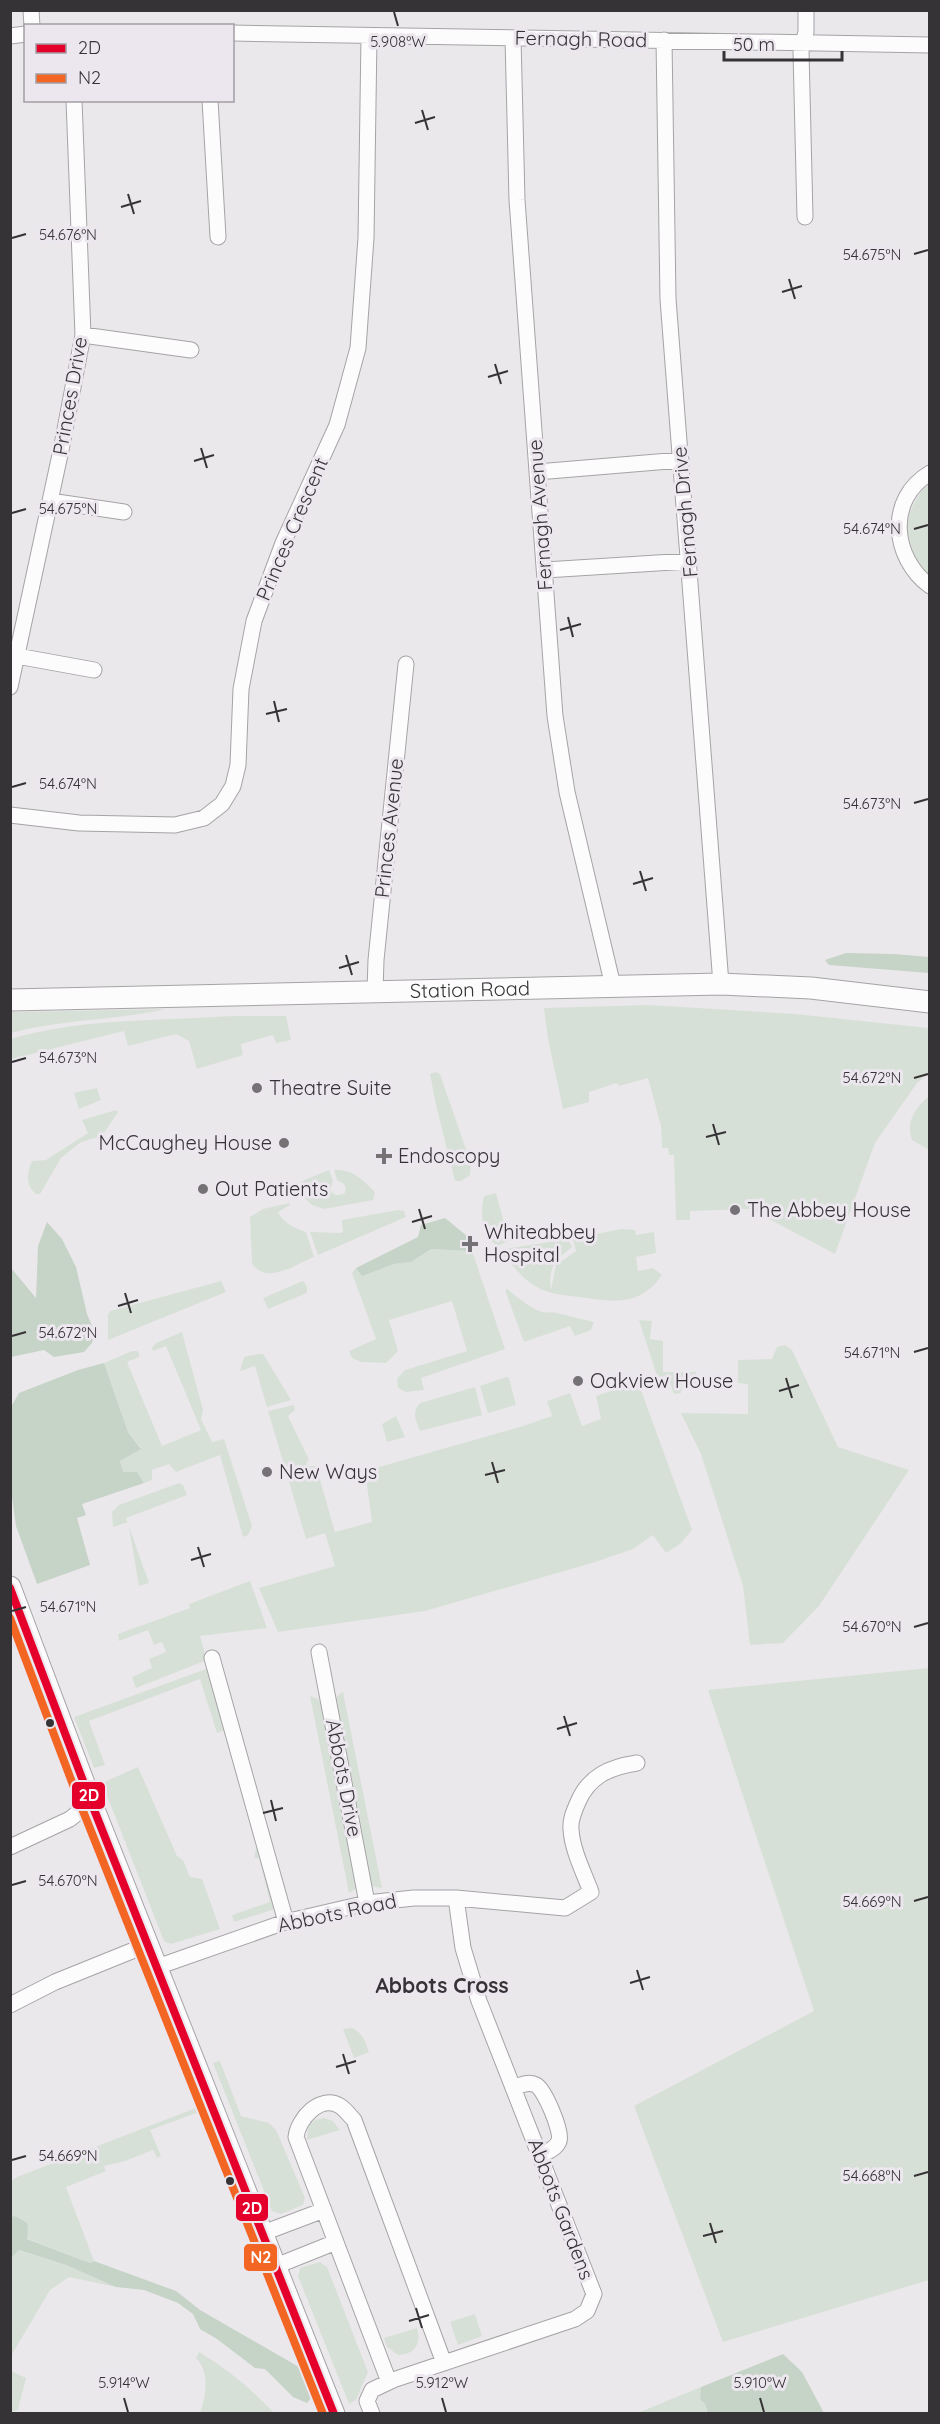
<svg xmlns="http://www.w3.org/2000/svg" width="940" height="2424" viewBox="0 0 940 2424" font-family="Quicksand,sans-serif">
<rect width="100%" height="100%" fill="#ebe8ec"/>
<path fill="#d7e0d7" d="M929 482V580C923 570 912 559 909 548 901 523 913 500 929 482Z
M649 1005 795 1014 929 1028V1074L917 1083 875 1143 835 1254 750 1209 690 1211V1220H676L674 1155H669L668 1148H662L661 1126 648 1078 619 1086 617 1083 589 1092V1102L563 1109 548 1039 544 1008Z
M166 1009C114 1021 61 1019 11 1033V1012Z
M231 1016H286L291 1040 276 1043 273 1035 241 1044 243 1055 197 1069 189 1041 176 1034 128 1046 124 1031 11 1059V1039C81 1018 159 1021 231 1016Z
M436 1072 440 1074 471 1164 470 1175 461 1181H455L436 1105 430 1074Z
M97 1088 101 1100 79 1109 74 1093Z
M929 1096V1150L912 1140C905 1122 916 1107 929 1096Z
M116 1110 118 1112 102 1136 81 1142 61 1158 40 1194H36C25 1185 27 1172 32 1161L46 1160 88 1133 82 1120Z
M329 1170 333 1181 330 1190C334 1196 338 1196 345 1193L346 1189 344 1184 337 1180 334 1170C353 1169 362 1179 375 1192L373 1200 324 1209 312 1205 301 1195 300 1182Z
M496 1193 509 1241 497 1246C481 1234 480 1214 484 1196Z
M289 1203 290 1205 278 1212C283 1223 295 1228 306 1232L314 1257C296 1264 266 1286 252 1263L250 1217 263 1209Z
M398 1210 404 1211 406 1217 318 1255 310 1232 340 1233 343 1232 342 1220Z
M621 1229 635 1230 636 1235 654 1232 656 1253 636 1257 638 1271 653 1268 662 1275C640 1307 612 1302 579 1297 563 1295 548 1294 535 1286 521 1278 509 1261 499 1250L568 1239 572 1247C554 1261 548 1267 551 1290L556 1265 576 1251 573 1239Z
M431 1249 472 1251 505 1349 421 1378 424 1390 406 1392 398 1388 397 1379 405 1370 467 1351 452 1301 389 1320 398 1351 386 1363 361 1362 352 1358 349 1351 376 1339 352 1273 356 1268 362 1275 394 1264 411 1262Z
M221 1281 226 1292 108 1340V1315L110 1311Z
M303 1281 307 1287V1293L268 1309 263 1298Z
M507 1289C519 1298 538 1316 552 1312L594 1322 591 1330 575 1336 570 1326 524 1342 505 1290Z
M639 1320 652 1321 650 1339 663 1341V1372H696V1383H682L681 1393 674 1394 669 1380 659 1382Z
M182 1332 203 1410 201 1419 212 1442 224 1439 252 1526 248 1535 243 1537 220 1455 176 1472 169 1464 152 1470V1480L144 1483 137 1473H123L120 1461 141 1448 128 1432 104 1363 132 1351H137L139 1353V1357L127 1362 162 1446 201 1430 166 1346 153 1351 152 1348 156 1343Z
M785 1345 792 1350 838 1447 909 1470 819 1606 783 1643 750 1645 743 1586 701 1454 681 1413 748 1414V1384L738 1383V1360L772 1359 777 1347Z
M259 1354H263L267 1360 291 1400 267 1407 255 1366 240 1371 244 1357Z
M506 1377 509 1378 516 1405 488 1413 480 1386Z
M638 1382 692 1530 680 1544 666 1553 653 1535 633 1549 592 1563 425 1611 278 1632 259 1588 335 1566 325 1533 306 1539 268 1411 294 1405 295 1410 288 1416 309 1460 306 1463 309 1466H316L335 1532 372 1522 365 1471 520 1427 552 1416 547 1401 570 1393 582 1426 601 1419 596 1396Z
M475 1387 482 1415 420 1431C416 1421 411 1412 420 1403Z
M396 1416 405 1437 387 1442 382 1424Z
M179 1483 183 1485 187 1495 126 1518 149 1583 139 1586 128 1522 113 1527 112 1512 119 1505Z
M250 1581 267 1628 200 1636 207 1660 136 1688 132 1677 152 1668 149 1659 166 1652 162 1642 154 1645 148 1630 119 1641 118 1634 190 1608 189 1604Z
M209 1668 227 1729 217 1733 200 1679 89 1721 105 1765 94 1768 74 1717Z
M929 1668V2280L723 2342 634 2106 814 2011 708 1690Z
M343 1692 382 1888 371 1886 335 1701 337 1696Z
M310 1696 318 1699 321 1704 357 1888 349 1893Z
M138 1767 177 1856 183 1860 190 1877 202 1879 220 1929 171 1944 164 1941 102 1783Z
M257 1844 275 1909 234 1922 232 1915 270 1902 259 1858H254Z
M352 2028C363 2033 365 2041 369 2052L354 2058 343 2029Z
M220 2061 241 2116 269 2123 276 2130 305 2198 303 2205 281 2214 272 2211 213 2063Z
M196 2108 199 2112 150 2130 161 2156 157 2158 153 2150 125 2161 104 2166 106 2171 66 2187 94 2261 90 2263 26 2238 28 2229 15 2216 11 2217V2181L17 2177Z
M324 2118 333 2121 340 2130 307 2140 308 2127 315 2120Z
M18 2250 66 2265 116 2287 69 2277 50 2290 11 2356V2258Z
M320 2262 327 2267 368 2372 356 2400 349 2404 298 2276 300 2268Z
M475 2314 482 2336 458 2345 450 2322Z
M417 2328C422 2343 415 2355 398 2355L387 2347 384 2338Z
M199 2352C229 2370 250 2388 274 2413H200C206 2397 210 2372 196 2358Z
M11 2371 26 2378 18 2410 11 2412Z
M701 2387 700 2399 705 2404 708 2414H635Z"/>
<path fill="#c6d3c7" d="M846 953 894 954 929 957V973L829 965 825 960Z
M445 1218 467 1236 472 1251 431 1249 411 1262 394 1264 362 1276 356 1268 418 1237 421 1225Z
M47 1222 62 1239 76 1267 87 1314 95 1333 92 1343 84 1352 54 1357 44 1350 11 1357V1268L36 1298 38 1246Z
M104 1363 128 1432 141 1449 120 1461 123 1472H137L144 1483 82 1504 86 1515 77 1518 90 1565 37 1584 16 1526 10 1482 11 1407 19 1393 78 1370Z
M15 2216 27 2223 28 2229 27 2239 90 2263 94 2261 176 2291 200 2310 299 2367 311 2398 307 2403 293 2397 265 2369 255 2368 217 2339 200 2329 193 2314 178 2303 144 2290 116 2287 66 2265 19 2250 11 2258V2217Z
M783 2354 802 2372 824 2413H708L705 2404 700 2399 701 2387Z"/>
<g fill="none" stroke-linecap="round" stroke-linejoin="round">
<g stroke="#a6a3a7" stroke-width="17">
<path id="street" d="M31 10 32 26
M232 33 930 45
M10 36 26 34
M513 38 517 200 555 716 567 792 613 986
M664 40 668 299 721 984
M210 100 218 237
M805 217 801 51 806 32V10
M83 335 191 350
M537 472 681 460
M930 473C886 499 892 558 930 586
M50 501 124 512
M545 570 689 561
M17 656 94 670
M10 687 61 450 83 335 74 100
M10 815 79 823 175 825 204 818 222 804 233 786 238 765 241 689 254 621 283 543 337 425 358 348 366 238 369 36
M375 991 376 960 406 664
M319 1652 367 1903
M212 1658 286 1922
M10 1847 70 1819 91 1802
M157 1967 285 1922 367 1903 414 1898H456L565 1908 591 1892C584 1873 572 1850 571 1829 570 1820 574 1811 578 1802 589 1776 610 1767 637 1763
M10 2005 55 1982 149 1944
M513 2088C520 2085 529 2081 536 2085 544 2088 563 2133 559 2141 556 2149 547 2152 540 2155
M263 2233 324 2210
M276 2266 336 2242
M389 2382 296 2137C298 2119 320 2094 340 2106 345 2109 350 2116 354 2120L444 2363
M372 2414 367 2401 372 2390 393 2380 575 2319 587 2311 594 2294 479 2001 463 1948 456 1898"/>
</g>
<g stroke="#a6a3a7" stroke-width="23">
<g id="secondary">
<path id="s1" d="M10 1000 721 984 811 988 930 1002"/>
<path d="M10 1587 91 1802 334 2414"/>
</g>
</g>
<use href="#street" stroke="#fcfcfc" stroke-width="15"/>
<use href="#secondary" stroke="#fcfcfc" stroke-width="21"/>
<g stroke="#ece6ee" stroke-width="12">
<path id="bus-1" d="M10 1588 91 1802 334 2414"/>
</g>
<g stroke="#ece6ee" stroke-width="12">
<path id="bus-2" d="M10 1618 81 1806 323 2414"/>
</g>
<use href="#bus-1" stroke="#e4002b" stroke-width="8"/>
<use href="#bus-2" stroke="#f26522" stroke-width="8"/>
</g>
<path fill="none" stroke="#363336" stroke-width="2" d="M394 12 398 26M422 110 428 130M415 123 435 117M128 194 134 214M121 207 141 201M12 238 26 234M914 254 928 250M789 279 795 299M782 292 802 286M495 364 501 384M488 377 508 371M201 448 207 468M194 461 214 455M12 513 26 509M914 529 928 525M568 617 573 637M560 630 581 624M274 701 279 722M266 714 287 709M12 787 26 783M914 803 928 799M640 871 646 891M633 884 653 878M346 955 352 975M339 968 359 962M12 1062 26 1058M914 1078 928 1074M713 1124 719 1145M706 1137 726 1132M419 1209 425 1229M412 1222 432 1216M125 1293 131 1313M118 1306 138 1300M12 1336 26 1332M914 1352 928 1348M786 1378 792 1398M779 1391 799 1385M492 1462 498 1483M485 1475 505 1470M198 1547 204 1567M191 1560 211 1554M12 1611 26 1607M914 1627 928 1623M564 1716 570 1736M557 1729 577 1723M271 1800 276 1821M263 1813 283 1808M12 1885 26 1881M914 1901 928 1897M637 1970 643 1990M630 1983 650 1977M343 2054 349 2074M336 2067 356 2061M12 2160 26 2156M914 2176 928 2172M710 2223 716 2243M703 2236 723 2231M416 2308 422 2328M409 2321 429 2315M124 2398 128 2412M442 2398 446 2412M760 2398 764 2412"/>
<g fill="#757276" stroke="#ece6ee" stroke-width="2">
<circle cx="257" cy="1088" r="6"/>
<circle cx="284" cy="1143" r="6"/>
<path d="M381 1147h6v6h6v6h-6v6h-6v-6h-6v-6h6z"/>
<circle cx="203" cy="1189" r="6"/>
<circle cx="735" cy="1210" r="6"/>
<path d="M467 1235h6v6h6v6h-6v6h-6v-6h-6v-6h6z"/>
<circle cx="578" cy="1381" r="6"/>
<circle cx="267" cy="1472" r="6"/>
</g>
<g fill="#363336" stroke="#ece6ee" stroke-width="2">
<circle cx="50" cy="1723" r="5"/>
<circle cx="230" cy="2181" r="5"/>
</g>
<g text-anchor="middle" stroke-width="6" stroke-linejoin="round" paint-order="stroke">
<g font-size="20" fill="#363336" stroke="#ece6ee">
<text transform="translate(581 39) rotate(1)" y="7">Fernagh Road</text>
<text transform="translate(70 396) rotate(-80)" y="7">Princes Drive</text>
<text transform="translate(685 512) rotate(-95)" y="7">Fernagh Drive</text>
<text transform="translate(540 515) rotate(-94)" y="7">Fernagh Avenue</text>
<text transform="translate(292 529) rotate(-67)" y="7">Princes Crescent</text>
<text transform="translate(389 828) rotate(-84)" y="7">Princes Avenue</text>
<text dy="7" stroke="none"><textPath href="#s1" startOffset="460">Station Road</textPath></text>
<text transform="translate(344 1778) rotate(79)" y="7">Abbots Drive</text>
<text transform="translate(337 1913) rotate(-12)" y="7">Abbots Road</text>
<text transform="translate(561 2209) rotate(69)" y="7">Abbots Gardens</text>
</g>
<g font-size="20" fill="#363336" stroke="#ece6ee" text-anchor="start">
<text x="269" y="1095">Theatre Suite</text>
<text x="272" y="1150" text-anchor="end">McCaughey House</text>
<text x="398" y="1163">Endoscopy</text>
<text x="215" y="1196">Out Patients</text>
<text x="747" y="1217">The Abbey House</text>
<text x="484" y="1239">Whiteabbey<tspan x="484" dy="23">Hospital</tspan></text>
<text x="590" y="1388">Oakview House</text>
<text x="279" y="1479">New Ways</text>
</g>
<g font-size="21" font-weight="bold" fill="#363336" stroke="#ece6ee">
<text x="442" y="1993">Abbots Cross</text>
</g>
</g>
<g font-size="15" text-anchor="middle" fill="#363336" stroke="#ece6ee" stroke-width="6" stroke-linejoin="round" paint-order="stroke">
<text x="398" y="47">5.908°W</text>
<text x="68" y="240">54.676°N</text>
<text x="872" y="260">54.675°N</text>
<text x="68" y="514">54.675°N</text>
<text x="872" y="534">54.674°N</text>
<text x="68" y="789">54.674°N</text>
<text x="872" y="809">54.673°N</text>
<text x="68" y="1063">54.673°N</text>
<text x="872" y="1083">54.672°N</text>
<text x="68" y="1338">54.672°N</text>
<text x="872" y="1358">54.671°N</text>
<text x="68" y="1612">54.671°N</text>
<text x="872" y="1632">54.670°N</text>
<text x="68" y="1886">54.670°N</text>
<text x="872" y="1907">54.669°N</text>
<text x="68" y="2161">54.669°N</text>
<text x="872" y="2181">54.668°N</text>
<text x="124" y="2388">5.914°W</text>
<text x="442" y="2388">5.912°W</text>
<text x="760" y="2388">5.910°W</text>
</g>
<g stroke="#ece6ee" stroke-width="2">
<rect x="71" y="1781" width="35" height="29" rx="6" fill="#e4002b"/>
<rect x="235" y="2193" width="34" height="29" rx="6" fill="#e4002b"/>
<rect x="243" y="2243" width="35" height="29" rx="6" fill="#f26522"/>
</g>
<g font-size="16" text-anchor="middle" font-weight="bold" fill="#fff">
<text x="89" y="1801">2D</text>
<text x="252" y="2214">2D</text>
<text x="261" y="2263">N2</text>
</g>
<rect width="940" height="2424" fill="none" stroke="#363336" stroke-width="24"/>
<rect x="24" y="24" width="210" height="78" fill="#ece6ee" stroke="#a39ea4" stroke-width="1.5"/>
<rect x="36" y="44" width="30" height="9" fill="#e4002b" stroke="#a39ea4" stroke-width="1.5"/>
<text x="78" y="54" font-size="18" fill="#363336">2D</text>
<rect x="36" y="74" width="30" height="9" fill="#f26522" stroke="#a39ea4" stroke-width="1.5"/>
<text x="78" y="84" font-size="18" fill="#363336">N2</text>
<path d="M724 51v9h118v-9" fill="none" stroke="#363336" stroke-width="3"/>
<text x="733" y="51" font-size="18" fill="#363336" stroke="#ece6ee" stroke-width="4.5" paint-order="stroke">50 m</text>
</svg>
